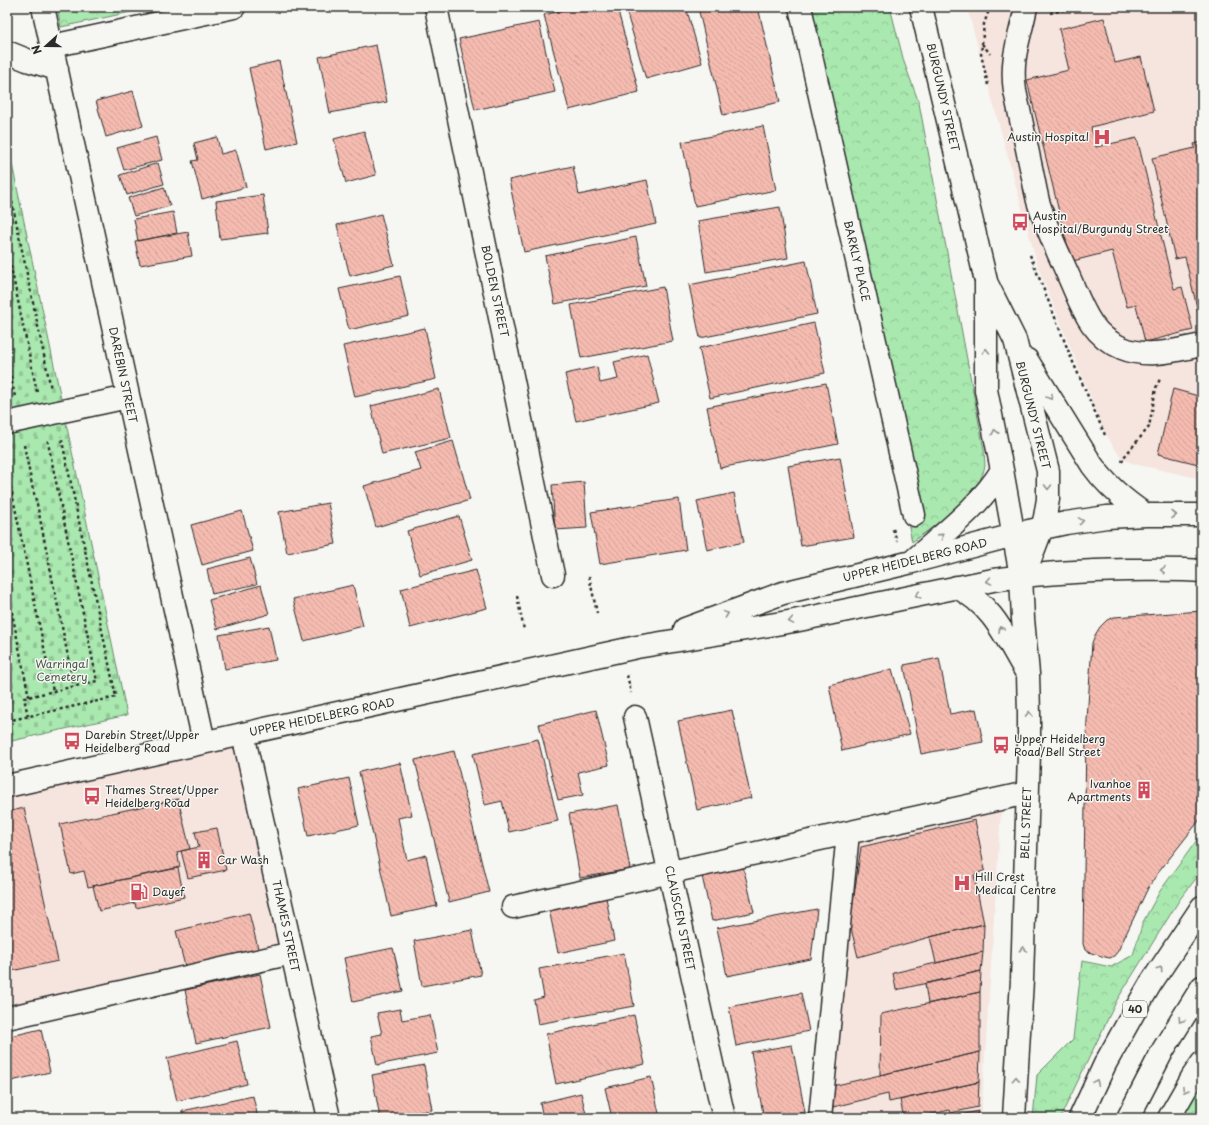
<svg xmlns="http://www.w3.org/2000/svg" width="1209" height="1125" viewBox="0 0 1209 1125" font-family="'Playpen Sans',sans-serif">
<defs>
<pattern id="cemetery-stones" width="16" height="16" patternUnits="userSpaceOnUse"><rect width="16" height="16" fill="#a9e8af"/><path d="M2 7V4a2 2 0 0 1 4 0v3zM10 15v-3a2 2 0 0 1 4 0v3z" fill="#92c797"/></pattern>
<pattern id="park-crowns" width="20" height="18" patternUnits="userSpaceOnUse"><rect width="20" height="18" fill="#a9e8af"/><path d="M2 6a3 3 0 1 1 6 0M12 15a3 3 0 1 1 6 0" fill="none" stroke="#92c797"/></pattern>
<pattern id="building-back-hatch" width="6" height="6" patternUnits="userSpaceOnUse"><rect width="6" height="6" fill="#f5bbb0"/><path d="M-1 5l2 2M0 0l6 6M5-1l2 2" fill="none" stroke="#d2a198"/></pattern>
</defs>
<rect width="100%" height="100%" fill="#f6f6f2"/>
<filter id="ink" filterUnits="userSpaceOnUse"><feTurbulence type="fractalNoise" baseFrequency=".025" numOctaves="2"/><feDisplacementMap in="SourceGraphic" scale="8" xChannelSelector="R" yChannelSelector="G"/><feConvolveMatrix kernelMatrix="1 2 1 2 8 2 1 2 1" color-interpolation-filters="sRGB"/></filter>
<g filter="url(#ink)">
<path fill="#f6e4de" d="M967 7H1202V479L1134 464 1123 459 1114 448 1104 430 1038 267Z
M243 734 292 953 7 1018V786Z
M1001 811 981 1118H824L851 843Z"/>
<path fill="url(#cemetery-stones)" stroke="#6a8a6d" d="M7 140 127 715 7 742Z"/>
<path fill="url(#park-crowns)" stroke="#6a8a6d" d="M57 7H154L61 27Z
M807 7H890L904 62 919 103 984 450 985 466 983 473 976 490 966 503 912 542Z
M1202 833V871L1180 899 1117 1000 1060 1118H1033L1037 1075 1073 1039 1082 961 1111 967 1133 955 1143 922 1160 891Z
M1202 1077V1118H1178Z"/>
<path fill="url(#building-back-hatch)" stroke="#2b2b2b" d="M575 7H617L639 92 569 110 544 15Z
M625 7H686L702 63 646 79Z
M698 7H758L780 102 723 115Z
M1104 18 1115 63 1141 57 1154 111 1091 127 1096 147 1137 138 1174 289 1182 287 1193 330 1145 342 1136 305 1127 307 1112 251 1069 262 1070 257 1027 80 1069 70 1059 29Z
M539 22 555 92 475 110 459 39Z
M376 45 387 102 330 113 319 57Z
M279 61 297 142 266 149 249 68Z
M133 91 143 126 106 137 96 101Z
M763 126 776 190 695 206 682 142Z
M364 131 376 175 346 183 334 139Z
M156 137 162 160 124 170 117 148Z
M217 137 221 154 236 150 246 187 202 199 192 161 198 160 194 143Z
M1202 142V320H1200L1185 257 1175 259 1152 158 1195 148 1194 144Z
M158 163 164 184 127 195 120 175Z
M573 166 579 195 647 180 656 224 524 252 509 180Z
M164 187 170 206 134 216 128 198Z
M263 195 268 233 220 239 216 201Z
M780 207 788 258 706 272 698 221Z
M173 212 177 233 138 241 134 219Z
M381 214 394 265 350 276 337 225Z
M188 232 192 256 140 265 135 241Z
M636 237 646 286 555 304 545 256Z
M806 261 817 314 700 338 689 285Z
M400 276 409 316 349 330 339 289Z
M663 287 673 341 581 358 571 305Z
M814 323 825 373 710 398 699 348Z
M425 328 436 379 355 397 343 346Z
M647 354 659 403 576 421 565 374 597 367 600 383 618 379 614 362Z
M826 383 838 444 720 468 707 407Z
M439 389 451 438 382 454 371 406Z
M1173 389 1202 397V465L1158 454Z
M453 441 470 500 376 527 364 486 421 470 415 452Z
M840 457 854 537 801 546 788 466Z
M584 482 587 528 555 530 552 485Z
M734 493 744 542 707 550 697 501Z
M679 499 686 550 600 564 591 512Z
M328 503 336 544 287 553 279 512Z
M242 511 253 551 202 565 191 525Z
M459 516 472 560 420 575 407 531Z
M250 558 257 584 212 594 207 569Z
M476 570 487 608 410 628 401 589Z
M261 585 269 614 217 629 209 600Z
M353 585 363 626 304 641 293 599Z
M1202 611V817L1158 873 1148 888 1118 951 1114 956 1110 958 1105 957 1088 952 1085 950 1083 944 1086 736 1092 643 1095 635 1100 627 1107 620 1114 617Z
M269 626 276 660 225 669 219 635Z
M939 658 950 714 976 709 983 742 921 754 904 665Z
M892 669 910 734 842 751 829 685Z
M596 710 609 765 578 772 583 795 558 800 539 724Z
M732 710 751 798 697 810 678 721Z
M538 739 558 821 509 832 502 801 485 805 473 754Z
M454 751 489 892 449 902 415 760Z
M400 763 412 815 398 818 407 860 426 855 437 906 391 916 359 772Z
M349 778 359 825 308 836 298 789Z
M178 799 190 849 177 852 180 867 88 887 84 871 71 874 60 824Z
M618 805 630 869 580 878 569 814Z
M24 808 58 961 7 972V812Z
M975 820 985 870 974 875 984 924 930 937 858 957 850 924 861 847Z
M217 828 226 870 188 878 181 851 199 847 195 832Z
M743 866 754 912 712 921 702 876Z
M178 868 184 897 136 908 135 903 99 911 93 886Z
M605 892 614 941 558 953 548 904Z
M817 909 811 959 727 976 717 928Z
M249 913 259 952 186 970 176 931Z
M984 924 983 952 936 963 930 937Z
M472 930 481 975 422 986 414 941Z
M393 948 403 991 353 1002 344 958Z
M983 952 981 971 896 990 893 973Z
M624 953 634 1006 538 1024 534 1000 544 997 539 969Z
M981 971 980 992 928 1004 925 984Z
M260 974 271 1027 196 1043 185 990Z
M980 992V1052L880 1075 881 1014Z
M801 993 809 1031 736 1046 729 1007Z
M400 1009 402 1020 430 1015 438 1053 377 1065 371 1036 382 1034 377 1013Z
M634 1015 645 1064 556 1084 546 1034Z
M41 1029 50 1072 7 1082V1037Z
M237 1041 247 1084 177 1101 167 1058Z
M792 1045 805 1112 777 1118H764L751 1052Z
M980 1052 979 1082 889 1102 888 1094 833 1107 828 1087Z
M424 1065 432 1110 388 1118H380L372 1075Z
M651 1077 660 1118H612L605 1088Z
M979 1082 978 1107 951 1113 950 1110 914 1118H904L900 1100Z
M581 1093 587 1118H543L540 1103Z
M253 1096 258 1118H183L182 1111Z
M978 1111 976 1118H945Z"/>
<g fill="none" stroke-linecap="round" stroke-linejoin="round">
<g stroke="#2b2b2b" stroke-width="25">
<path id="minor" d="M43 7 204 742
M436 7 553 575
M800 7 914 515
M1026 7C1020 38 1010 58 1015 91 1020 115 1025 139 1030 163 1033 176 1035 189 1038 201 1046 228 1058 252 1069 277 1082 306 1090 335 1122 348 1148 359 1176 350 1202 345
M52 46 234 7
M7 52 27 60 57 69
M7 423 128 397
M635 717 724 1118
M243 734 329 1118
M513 907 1027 793
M7 1018 292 953
M820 1118 848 833"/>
</g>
<g stroke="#2b2b2b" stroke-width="25">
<path id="major" d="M921 7 986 281V390L1002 470 1021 576 1023 619 1028 674 1029 714V753L1022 980 1014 1118
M987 284 1015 340 1048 471V499L1045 517 1042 528 1024 575
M1027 360 1092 465C1107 486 1125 501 1146 515
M915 559C946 531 980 506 1002 470
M956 587C992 604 1006 638 1025 670
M685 629 783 593 912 562 1029 531 1066 523 1107 517 1146 515H1202
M7 786 637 647 794 621 993 580C1038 573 1083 571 1128 570 1153 570 1178 569 1202 571"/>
</g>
<g stroke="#2b2b2b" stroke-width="25">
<path id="highway" d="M1080 1118 1105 1064 1134 1012 1151 983 1202 907
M1128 1118 1163 1050 1202 987
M1169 1118 1193 1076 1202 1063"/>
</g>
<path stroke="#2b2b2b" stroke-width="2.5" stroke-dasharray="3 3" stroke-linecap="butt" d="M1050 13 1076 7
M982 44 988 51 990 54
M988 85 981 54 984 24 990 7
M7 178 51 389
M7 248 37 392
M1030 255 1072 360 1105 435
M7 358 15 397
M24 445 33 490 37 504 74 686
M1122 462 1124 457 1149 427 1156 388 1160 379
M7 469 53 691
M893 529 897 541
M589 576 597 613
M7 588 29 697
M517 596 524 630
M627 675 631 693
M7 699 11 720
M28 716 24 698 97 681 47 438
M7 721 116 697 61 436"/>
<use href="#minor" stroke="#f6f6f2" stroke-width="22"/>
<use href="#major" stroke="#f6f6f2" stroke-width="22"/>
<use href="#highway" stroke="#f6f6f2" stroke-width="22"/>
</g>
<defs><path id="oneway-chevron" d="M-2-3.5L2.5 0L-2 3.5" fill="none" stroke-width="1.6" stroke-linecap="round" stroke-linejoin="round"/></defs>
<g stroke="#90908e">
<use href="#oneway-chevron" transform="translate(986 351) rotate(-90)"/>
<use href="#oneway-chevron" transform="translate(1050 397) rotate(59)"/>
<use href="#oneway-chevron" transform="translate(995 432) rotate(-102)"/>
<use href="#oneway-chevron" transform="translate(1048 487) rotate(91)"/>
<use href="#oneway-chevron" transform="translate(1174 515)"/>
<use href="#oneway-chevron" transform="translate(1081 521) rotate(-9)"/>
<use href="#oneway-chevron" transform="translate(941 536) rotate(-42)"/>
<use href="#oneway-chevron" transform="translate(1163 570) rotate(-179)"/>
<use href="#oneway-chevron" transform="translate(989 581) rotate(170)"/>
<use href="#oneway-chevron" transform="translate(918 595) rotate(168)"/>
<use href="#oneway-chevron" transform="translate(726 614) rotate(-20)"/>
<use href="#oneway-chevron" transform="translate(791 621) rotate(170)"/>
<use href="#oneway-chevron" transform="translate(1001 629) rotate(-121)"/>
<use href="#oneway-chevron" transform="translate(1029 714) rotate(-91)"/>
<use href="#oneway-chevron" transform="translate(1023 949) rotate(-88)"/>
<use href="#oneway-chevron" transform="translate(1160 969) rotate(-56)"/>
<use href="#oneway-chevron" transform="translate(1181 1020) rotate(122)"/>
<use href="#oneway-chevron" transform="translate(1016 1079) rotate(-87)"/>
<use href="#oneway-chevron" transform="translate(1096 1082) rotate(-66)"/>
<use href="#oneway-chevron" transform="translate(1185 1090) rotate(120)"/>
</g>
</g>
<defs>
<g id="hospital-bare" transform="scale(1.38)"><path d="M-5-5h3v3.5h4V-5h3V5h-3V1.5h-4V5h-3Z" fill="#d1495b" stroke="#f6f6f2" stroke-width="2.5" paint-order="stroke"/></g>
<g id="bus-bare" transform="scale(1.38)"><path d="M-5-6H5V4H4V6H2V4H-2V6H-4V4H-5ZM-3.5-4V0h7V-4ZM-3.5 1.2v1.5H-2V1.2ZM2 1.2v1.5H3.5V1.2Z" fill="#d1495b" stroke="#f6f6f2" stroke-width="2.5" paint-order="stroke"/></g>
<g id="building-bare" transform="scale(1.38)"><path d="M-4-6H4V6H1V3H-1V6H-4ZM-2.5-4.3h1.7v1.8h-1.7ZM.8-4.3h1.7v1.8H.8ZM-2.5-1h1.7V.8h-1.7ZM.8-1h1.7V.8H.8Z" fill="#d1495b" stroke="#f6f6f2" stroke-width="2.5" paint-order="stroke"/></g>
<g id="fuel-bare" transform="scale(1.38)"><path d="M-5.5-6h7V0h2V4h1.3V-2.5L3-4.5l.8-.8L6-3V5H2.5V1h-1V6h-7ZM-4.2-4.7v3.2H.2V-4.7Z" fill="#d1495b" stroke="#f6f6f2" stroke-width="2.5" paint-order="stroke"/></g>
</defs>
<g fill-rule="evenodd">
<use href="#hospital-bare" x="1102" y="137"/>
<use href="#bus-bare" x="1020" y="222"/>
<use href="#bus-bare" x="72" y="741"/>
<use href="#bus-bare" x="1001" y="745"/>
<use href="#building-bare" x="1144" y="790"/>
<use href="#bus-bare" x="92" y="796"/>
<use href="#building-bare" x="204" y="860"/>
<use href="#hospital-bare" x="962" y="883"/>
<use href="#fuel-bare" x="139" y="892"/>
</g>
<g text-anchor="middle" stroke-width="3" stroke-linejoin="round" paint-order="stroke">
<rect fill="#f6f6f2" stroke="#686867" stroke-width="1" x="1123" y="1001" width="24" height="16" rx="3"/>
<g font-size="10" font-weight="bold" fill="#2b2b2b">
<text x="1135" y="1013">40</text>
</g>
<g font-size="11" fill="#2b2b2b" stroke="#f6f6f2">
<text transform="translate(943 97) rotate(77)" y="4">BURGUNDY STREET</text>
<text transform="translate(857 261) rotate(77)" y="4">BARKLY PLACE</text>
<text transform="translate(495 291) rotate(78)" y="4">BOLDEN STREET</text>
<text transform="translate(123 375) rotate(78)" y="4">DAREBIN STREET</text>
<text transform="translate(1033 415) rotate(76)" y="4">BURGUNDY STREET</text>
<text transform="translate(915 560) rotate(-14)" y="4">UPPER HEIDELBERG ROAD</text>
<text transform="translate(322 717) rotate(-12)" y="4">UPPER HEIDELBERG ROAD</text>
<text transform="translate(1026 823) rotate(-88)" y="4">BELL STREET</text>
<text transform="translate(680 918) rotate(78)" y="4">CLAUSCEN STREET</text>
<text transform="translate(286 926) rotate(78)" y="4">THAMES STREET</text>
</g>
<g font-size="11" fill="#2b2b2b" stroke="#f6f6f2" text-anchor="start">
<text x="1089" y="141" text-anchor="end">Austin Hospital</text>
<text x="1033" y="220">Austin<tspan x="1033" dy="13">Hospital/Burgundy Street</tspan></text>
<text x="85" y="739">Darebin Street/Upper<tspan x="85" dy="13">Heidelberg Road</tspan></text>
<text x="1014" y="743">Upper Heidelberg<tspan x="1014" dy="13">Road/Bell Street</tspan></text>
<text x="1131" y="788" text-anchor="end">Ivanhoe<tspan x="1131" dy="13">Apartments</tspan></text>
<text x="105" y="794">Thames Street/Upper<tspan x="105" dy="13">Heidelberg Road</tspan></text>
<text x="217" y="864">Car Wash</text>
<text x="975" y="881">Hill Crest<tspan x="975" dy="13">Medical Centre</tspan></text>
<text x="152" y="896">Dayef</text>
</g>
<g font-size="11" fill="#4a5a4c" stroke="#f6f6f2">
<text x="62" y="668">Warringal<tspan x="62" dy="13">Cemetery</tspan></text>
</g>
</g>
<rect width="1209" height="1125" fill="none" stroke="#f6f6f2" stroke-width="24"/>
<rect x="12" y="12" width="1185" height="1101" fill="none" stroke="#2b2b2b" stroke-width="1.5" filter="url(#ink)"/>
<g transform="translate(46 46) rotate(249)" stroke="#f6f6f2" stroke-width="3" paint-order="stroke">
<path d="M0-3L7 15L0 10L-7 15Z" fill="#2b2b2b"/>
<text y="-6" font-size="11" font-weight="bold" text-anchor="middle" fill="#2b2b2b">N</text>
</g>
</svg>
